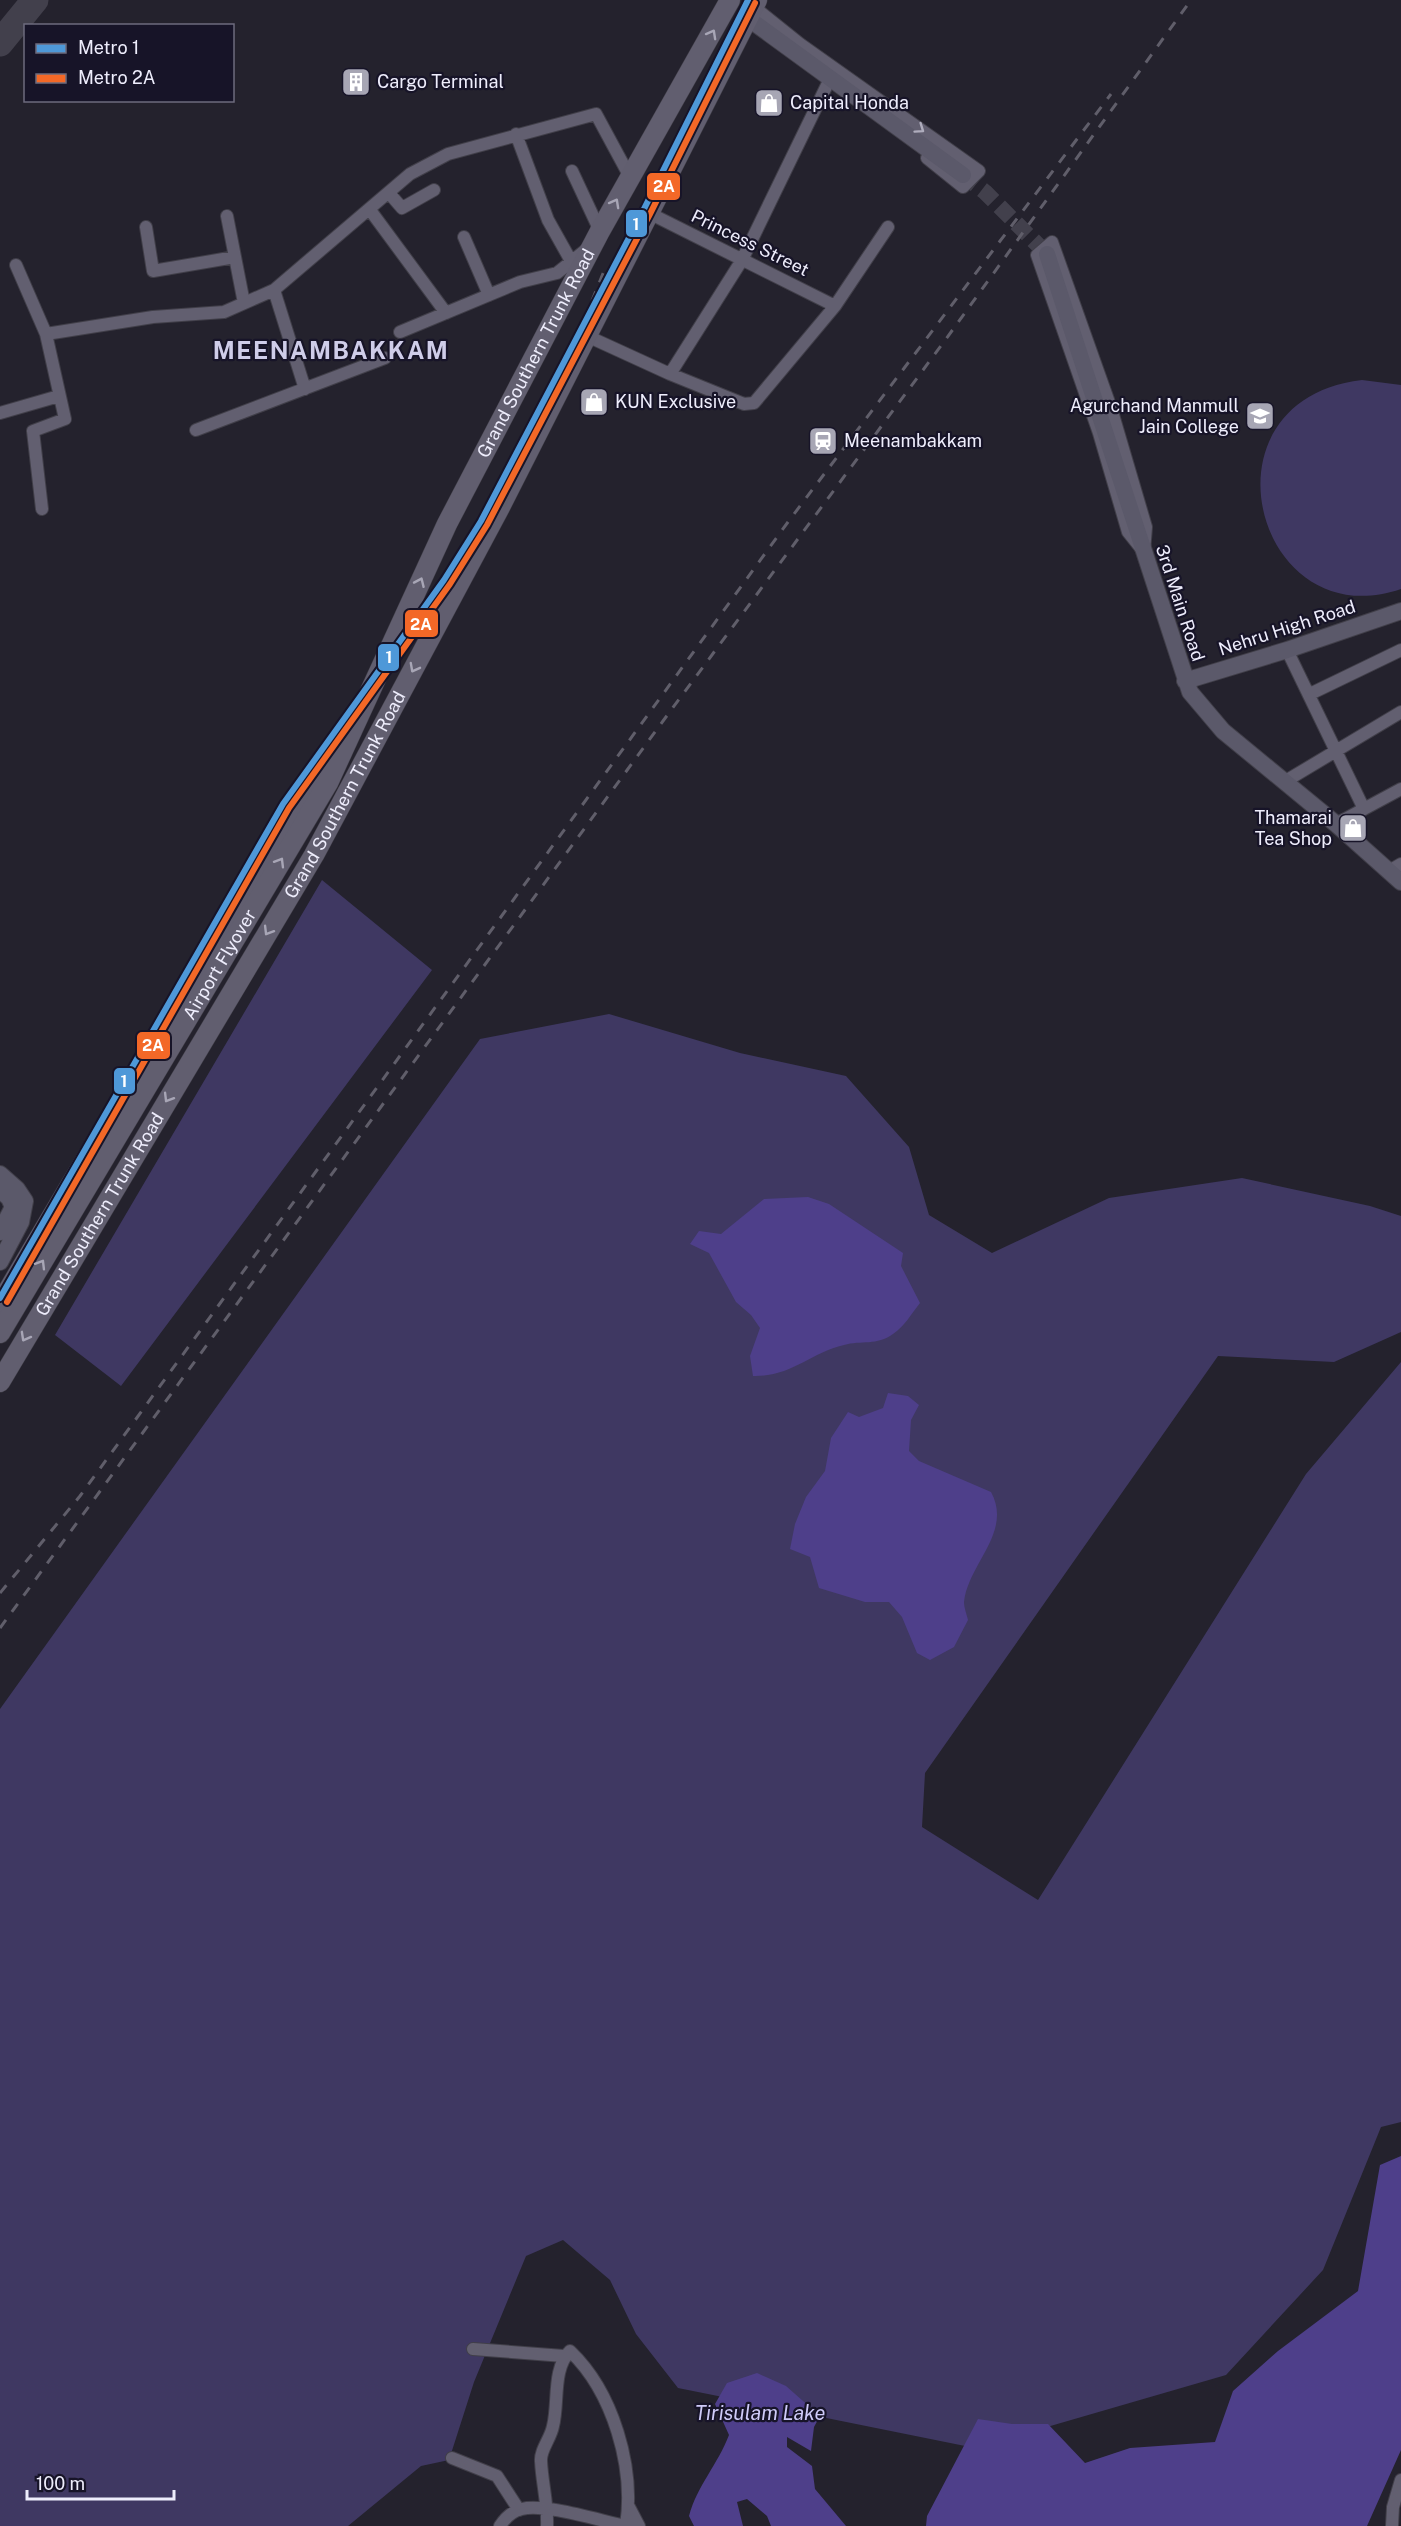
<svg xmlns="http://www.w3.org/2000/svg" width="1401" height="2526" viewBox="0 0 1401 2526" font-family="'Public Sans',sans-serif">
<rect width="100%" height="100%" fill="#24222d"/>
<path fill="#3f3862" d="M1362 380 1401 385V589C1255 639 1193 400 1362 380Z
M322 880 432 970 121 1386 55 1335Z
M609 1014 740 1053 846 1076 909 1147 929 1215 992 1253 1109 1198 1242 1178 1370 1206 1401 1216V1332L1334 1362 1218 1356 925 1773 922 1827 1038 1900 1306 1474 1401 1362V2122L1381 2127 1323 2270 1226 2375 975 2448 678 2388 636 2334 610 2280 563 2240 526 2256 474 2382 449 2460 421 2466 348 2526H0V1709L480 1039Z"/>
<path fill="#4e3f8a" d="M808 1197 829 1204 903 1253 901 1266 920 1303C912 1313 904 1327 893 1334 877 1346 861 1340 844 1345 810 1353 791 1377 753 1376L750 1356 760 1328 751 1315 736 1302 709 1253 690 1244 699 1231 721 1234 764 1199Z
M888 1393 908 1396 919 1405 911 1420 909 1451 919 1461 991 1492C1013 1532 968 1564 964 1602 964 1608 967 1615 968 1620L954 1647 930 1660 917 1653 902 1617 889 1602H865L819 1588 810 1557 790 1549 795 1524 806 1497 825 1471 831 1438 848 1412 859 1417 883 1408Z
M1401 2156V2450L1367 2526H926L927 2516 978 2419 1012 2424H1048L1085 2463 1130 2448 1215 2442 1233 2391 1278 2351 1358 2291 1380 2165Z
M757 2373 786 2386 820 2416 814 2427 811 2451 787 2437V2447L812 2466 815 2489 846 2526H771L767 2516 747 2499 737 2502 743 2526H694L689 2516C697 2486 718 2464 729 2435L715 2404 727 2383Z"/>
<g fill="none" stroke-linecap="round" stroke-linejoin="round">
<path stroke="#42404c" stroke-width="27" d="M0 43 35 0"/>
<path stroke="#42404c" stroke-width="16" stroke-dasharray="16 8" stroke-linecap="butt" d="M963 175 985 192 1047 254"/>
<g stroke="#413f49" stroke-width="14">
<path id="street" d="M754 7 800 44 979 171 963 187 927 158
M516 134 548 220 571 261
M572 171 600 231
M389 193 402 208 434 190
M370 210 446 313
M649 213 835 306
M227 216 244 303
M146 227 153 271 235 257
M464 237 489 295
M1052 242 1111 408 1146 527 1144 552 1128 532 1099 433 1037 255Z
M16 265 46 334 65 419 33 431 42 509
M274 290 305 389
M400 332 520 282 557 273 587 249
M46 334 153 317 224 312 274 290 410 174 448 154 596 114 630 177
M587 336 670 374 744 404 754 403 835 306 888 227
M670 374 742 260 827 85
M0 413 59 396
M196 430 385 358
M1287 650 1364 809
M1310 694 1401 650
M1284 782 1401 712
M1336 824 1401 789
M1389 871 1401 864
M473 2349 564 2356
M452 2458 497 2476 519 2510
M629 2507 639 2526
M500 2526C505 2518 513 2511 522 2509 544 2503 601 2521 626 2526
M547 2526C548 2504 542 2483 541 2461 540 2450 551 2438 553 2426 559 2403 552 2369 570 2351 613 2392 635 2467 626 2526
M1392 2526 1393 2507 1401 2480"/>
</g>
<g stroke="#413f49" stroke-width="18">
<path id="secondary" d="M749 19 963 175
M1047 254 1190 692 1223 731 1336 824 1401 882
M1185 681 1287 650 1401 611
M0 1174 17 1189 25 1201 21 1222 0 1262
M0 1190 9 1198 13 1207 0 1232"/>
</g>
<g stroke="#413f49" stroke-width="21">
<g id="primary">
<path d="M0 1304 318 768 342 752"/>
<path id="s1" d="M0 1333 328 783 447 524 600 231 730 0"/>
<path id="s2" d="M0 1382 314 855 500 507 757 0"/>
</g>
</g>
<use href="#street" stroke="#625f70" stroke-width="12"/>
<use href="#secondary" stroke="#5b596a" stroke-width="16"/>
<use href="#primary" stroke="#615e6f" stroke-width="20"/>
<path stroke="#605e6a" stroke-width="3" stroke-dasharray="10 10" stroke-linecap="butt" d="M577 338 604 271
M504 507 556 377
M0 1593 80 1496 788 522 1111 94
M0 1628 663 721 946 339 1191 0"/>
<g stroke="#171428" stroke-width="10">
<path id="metro-1" d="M0 1298 283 804 444 580 481 521 643 211 748 0"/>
</g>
<g stroke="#171428" stroke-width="10">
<path id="metro-2" d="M7 1302 289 808 450 584 487 525 650 214 755 3"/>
</g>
<use href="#metro-1" stroke="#4e98d8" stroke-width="6"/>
<use href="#metro-2" stroke="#f36827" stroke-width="6"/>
</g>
<defs><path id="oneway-chevron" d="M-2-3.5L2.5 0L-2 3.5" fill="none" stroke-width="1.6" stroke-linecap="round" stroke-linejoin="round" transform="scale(1.5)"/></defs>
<g stroke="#a8a6b6">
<use href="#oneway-chevron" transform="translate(712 34) rotate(-61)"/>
<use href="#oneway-chevron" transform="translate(615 203) rotate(-61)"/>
<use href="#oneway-chevron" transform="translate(420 582) rotate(-66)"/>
<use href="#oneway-chevron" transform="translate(414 668) rotate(118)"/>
<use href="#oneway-chevron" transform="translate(280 862) rotate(-59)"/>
<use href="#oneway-chevron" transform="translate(268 931) rotate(121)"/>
<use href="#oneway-chevron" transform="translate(168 1098) rotate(121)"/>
<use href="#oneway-chevron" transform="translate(41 1264) rotate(-59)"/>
<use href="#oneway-chevron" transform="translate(25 1337) rotate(119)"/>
</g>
<use stroke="#afadbd" href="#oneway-chevron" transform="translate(920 129) rotate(35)"/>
<defs>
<g id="building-square" transform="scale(1.5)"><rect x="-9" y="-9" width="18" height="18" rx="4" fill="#a7a6b4" stroke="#171428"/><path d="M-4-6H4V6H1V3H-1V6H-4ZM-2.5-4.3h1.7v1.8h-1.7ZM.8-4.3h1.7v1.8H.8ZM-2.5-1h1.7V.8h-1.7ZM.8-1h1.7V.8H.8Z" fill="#fff"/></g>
<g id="shop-square" transform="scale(1.5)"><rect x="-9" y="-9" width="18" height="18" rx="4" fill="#a7a6b4" stroke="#171428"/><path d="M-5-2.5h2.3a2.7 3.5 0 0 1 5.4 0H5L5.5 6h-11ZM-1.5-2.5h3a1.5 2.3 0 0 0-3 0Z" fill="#fff"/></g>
<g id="university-square" transform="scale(1.5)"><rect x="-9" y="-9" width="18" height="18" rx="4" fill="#a7a6b4" stroke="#171428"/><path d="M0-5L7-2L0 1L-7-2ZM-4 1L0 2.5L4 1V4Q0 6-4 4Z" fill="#fff"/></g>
<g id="station-square" transform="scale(1.5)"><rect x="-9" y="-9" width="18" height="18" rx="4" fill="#a7a6b4" stroke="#171428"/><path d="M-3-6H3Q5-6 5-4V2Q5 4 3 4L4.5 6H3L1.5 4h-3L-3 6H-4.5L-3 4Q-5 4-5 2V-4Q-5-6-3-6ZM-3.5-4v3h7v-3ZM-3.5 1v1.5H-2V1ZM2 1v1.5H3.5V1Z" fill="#fff"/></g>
</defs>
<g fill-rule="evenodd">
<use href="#building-square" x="356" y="82"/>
<use href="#shop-square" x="769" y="103"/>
<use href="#shop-square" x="594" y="402"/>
<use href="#university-square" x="1260" y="416"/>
<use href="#station-square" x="823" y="441"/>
<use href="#shop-square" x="1353" y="828"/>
</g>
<g text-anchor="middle" stroke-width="4.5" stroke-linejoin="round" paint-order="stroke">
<g font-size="18" fill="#eeedfc" stroke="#171428" text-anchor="start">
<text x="377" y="88">Cargo Terminal</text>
<text x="790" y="109">Capital Honda</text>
<text x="615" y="408">KUN Exclusive</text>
<text x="1239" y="412" text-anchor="end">Agurchand Manmull<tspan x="1239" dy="21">Jain College</tspan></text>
<text x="844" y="447">Meenambakkam</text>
<text x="1332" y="824" text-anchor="end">Thamarai<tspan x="1332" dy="21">Tea Shop</tspan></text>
</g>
<g font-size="18" fill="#eeedfc" stroke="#171428">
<text transform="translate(750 243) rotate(26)" y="6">Princess Street</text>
<text dy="6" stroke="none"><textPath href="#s1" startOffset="1118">Grand Southern Trunk Road</textPath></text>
<text transform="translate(1180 603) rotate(72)" y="6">3rd Main Road</text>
<text transform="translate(1287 628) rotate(-18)" y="6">Nehru High Road</text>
<text dy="6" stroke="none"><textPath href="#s2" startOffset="681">Grand Southern Trunk Road</textPath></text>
<text dy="6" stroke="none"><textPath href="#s1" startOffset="429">Airport Flyover</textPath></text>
<text dy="6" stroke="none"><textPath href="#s2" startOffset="195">Grand Southern Trunk Road</textPath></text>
</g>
<g font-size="20" font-style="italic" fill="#cfcbf9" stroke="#171428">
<text x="760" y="2420">Tirisulam Lake</text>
</g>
<g font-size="24" font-weight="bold" letter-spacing="1.5" fill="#cfcde9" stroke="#171428">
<text x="331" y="359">MEENAMBAKKAM</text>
</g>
</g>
<g stroke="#171428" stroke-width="2">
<rect x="646" y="172" width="35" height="29" rx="6" fill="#f36827"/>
<rect x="625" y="209" width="23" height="29" rx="6" fill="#4e98d8"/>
<rect x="404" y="609" width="35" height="29" rx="6" fill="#f36827"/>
<rect x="377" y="643" width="23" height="29" rx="6" fill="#4e98d8"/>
<rect x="136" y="1031" width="35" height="29" rx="6" fill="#f36827"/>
<rect x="113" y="1067" width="23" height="28" rx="6" fill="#4e98d8"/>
</g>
<g font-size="16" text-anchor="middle" font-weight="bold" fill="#fff">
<text x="664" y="192">2A</text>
<text x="636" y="230">1</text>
<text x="421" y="630">2A</text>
<text x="389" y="663">1</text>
<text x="153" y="1051">2A</text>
<text x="124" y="1087">1</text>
</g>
<rect x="24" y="24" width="210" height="78" fill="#171428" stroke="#6d6b7d" stroke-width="1.5"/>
<rect x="36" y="44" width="30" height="9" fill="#4e98d8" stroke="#6d6b7d" stroke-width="1.5"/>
<text x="78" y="54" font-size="18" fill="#eeedfc">Metro 1</text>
<rect x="36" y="74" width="30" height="9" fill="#f36827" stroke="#6d6b7d" stroke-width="1.5"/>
<text x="78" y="84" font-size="18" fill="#eeedfc">Metro 2A</text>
<path d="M27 2490v9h147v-9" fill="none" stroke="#eeedfc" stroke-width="3"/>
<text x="36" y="2490" font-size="18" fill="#eeedfc" stroke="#171428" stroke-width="4.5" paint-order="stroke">100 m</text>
</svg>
